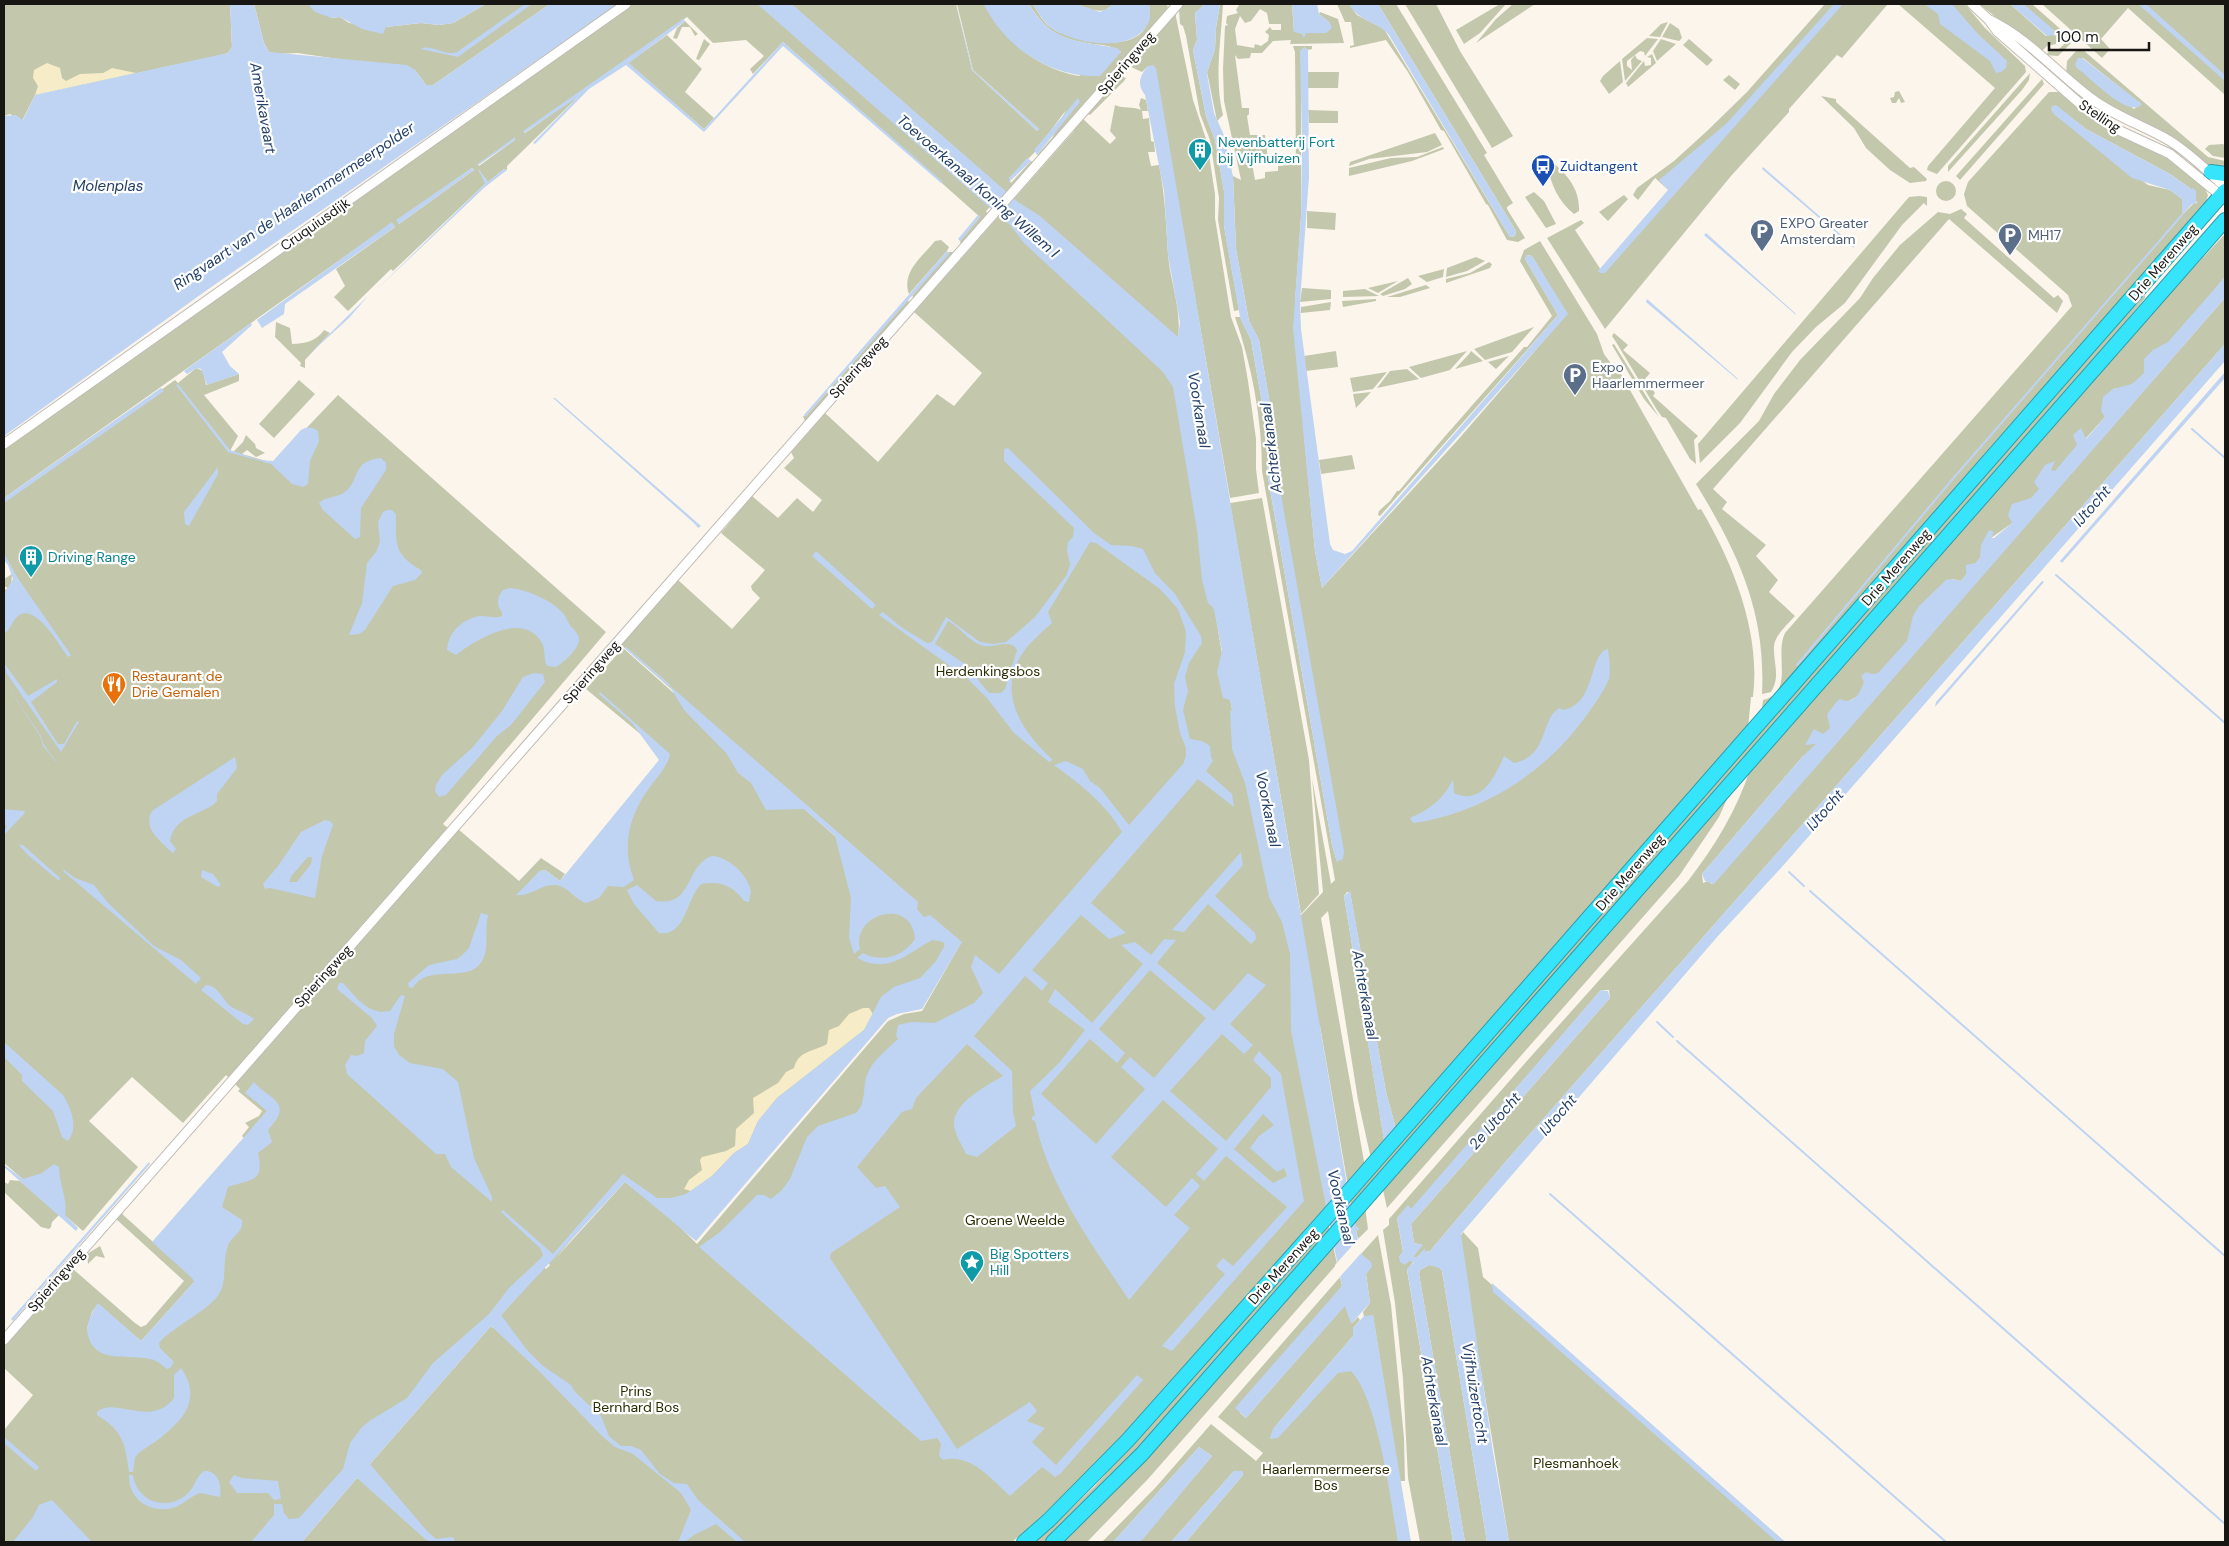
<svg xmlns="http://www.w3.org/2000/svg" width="2229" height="1546" viewBox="0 0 2229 1546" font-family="'DM Sans',sans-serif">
<rect width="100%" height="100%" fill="#fbf5ec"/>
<path fill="#c3c7ac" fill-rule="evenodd" d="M4 4H230L232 47 228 53 221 55 35 95 22 121 10 114 4 116Z
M254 4H308L332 18 340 17 349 23 386 27 421 23 439 25 453 23 486 4H550L433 85H426L415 70 297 53 279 54 269 52 264 43Z
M631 4H757L763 7 986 203 990 207 986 211 988 214 961 245 960 241 980 217 783 42 753 74 750 69 764 56 746 40 713 43 687 17 524 131 525 133 577 96 578 97 507 166V170L504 169 488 182 478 169 486 183 393 271 391 269 348 311 334 297 345 286 336 269 395 227 392 223 4 498V448ZM515 138V140L479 166 478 164ZM472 168 474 170 399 224 397 220Z
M791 4H956L972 70 1037 131 1039 129 973 70 957 4H984C1002 39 1039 70 1079 76L1121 52 1120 51C1113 46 1102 45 1093 44 1061 39 1047 33 1029 4H1033C1038 12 1043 23 1052 28 1061 35 1074 37 1085 40 1115 46 1154 45 1149 4H1167L1168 9 1040 156 1037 155 1052 138 1066 110 1034 153 1009 178 1011 183 1031 161 1034 163 1007 193Z
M1076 4H1112C1104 17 1088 8 1076 4Z
M1184 4H1205L1195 13 1197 40 1193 50 1206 116 1215 140 1224 191V226L1239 310 1234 311 1218 220 1219 198 1210 140 1200 114 1186 36 1183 26 1180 24 1179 10Z
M1220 4H1223C1221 40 1214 80 1223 115L1217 121 1207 72 1215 49 1216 28Z
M1230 4H1292L1294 32 1326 33 1330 23 1319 14 1320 12 1338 19 1344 43 1290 44 1291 40 1273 41 1262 53H1251L1250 58 1238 59 1235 55 1242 108H1249V114L1247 116 1250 135H1265L1268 160 1252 163 1255 180 1265 178V172L1278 171V166L1296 164 1295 52 1293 46H1312V49L1308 50 1304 47 1301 88V216L1295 303 1304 435 1315 551 1322 588 1456 442 1567 314 1532 256 1527 255 1525 259 1558 315 1380 516 1378 515 1379 511 1390 501 1397 491H1399C1440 441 1482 394 1524 347H1527L1552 316 1520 261 1524 250 1540 241 1597 334 1604 354 1615 369H1618L1698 510 1701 509C1733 563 1761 632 1753 697H1751L1748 728 1413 1108 1402 1128 1371 1159 1358 1100 1328 911 1321 918 1365 1167 1348 1186 1320 1026 1326 1212 1108 1452 1071 1490 1012 1542H302L357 1478 360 1480 370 1464 491 1326 493 1328 501 1315 544 1267 546 1269 550 1265 546 1261 283 1542H4V1430L33 1395 4 1368V1344L73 1269 135 1323 141 1327 146 1325 184 1281 115 1218 120 1212 174 1261 267 1111 244 1138 242 1136 249 1127 245 1123 259 1116 262 1111 238 1091 240 1089 226 1075 183 1123 132 1077 89 1121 138 1167 83 1231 4 1163V591L8 588 4 586V579L12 574 11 586 18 581 4 554V501L175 380 178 383 196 368 203 371 206 385 239 374V381L204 395 238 436 230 451 233 452 243 442 246 435 255 444 256 448 265 453 256 457 247 450 242 454 273 463 338 395 606 632 443 824 454 833 458 829 519 881 541 858 565 874 560 881 545 870 540 871 522 890 544 879 564 883 667 756 586 689 623 648 917 909V905L620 644 678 580 732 629 760 598 752 590 751 586 765 570 721 533 752 496 778 518 797 498 813 512 822 500 784 468 794 458 791 452 825 413 878 462 937 394 954 406 982 373 914 312 1074 131 1073 127 1128 65 1131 67 1175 12 1193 100 1207 142 1215 194V218L1231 317 1242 347 1248 381 1256 439V469L1259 493 1230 498 1155 68 1148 66 1142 72 1131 67 1123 77 1126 78 1124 81 1090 115 1088 114 1083 119 1110 144 1116 138 1110 131 1115 105C1124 109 1132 106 1141 110L1139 105 1141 98 1146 100 1148 111H1142L1143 119 1149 118 1151 141 1154 142 1155 152H1148L1151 166 1159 165C1165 195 1166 224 1168 254 1170 282 1182 309 1178 338L1172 332C1191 455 1208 577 1230 699 1244 777 1267 854 1286 931L1323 892 1312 778 1331 884 1335 880 1262 471C1262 419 1252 366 1235 317H1240L1251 340 1269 443 1267 472 1332 845 1337 862 1277 472V446L1259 340 1249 321 1236 249 1233 176 1241 180 1224 101 1223 69 1225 26 1228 25 1226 23 1227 16 1238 13 1236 10 1239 5ZM1260 9 1267 13 1269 24H1281V30H1272L1270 27 1265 32 1269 35 1268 41 1261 46 1255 44 1254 48 1237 45 1235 29 1240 16 1245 23 1251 21ZM1347 892H1350L1386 1092 1395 1125 1393 1132 1384 1140 1344 896ZM941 930 961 943 922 1011 904 1014 888 1021 697 1244 673 1220 625 1182 554 1260 625 1177 689 1230 947 955ZM194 1282 147 1347 96 1325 87 1329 92 1312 98 1304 141 1341Z
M1337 4H1349L1357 15 1384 29 1510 237 1515 236 1516 231 1378 4H1396L1487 153 1484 155 1513 203 1507 207V209L1525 238 1518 242 1507 240 1488 205 1486 204 1444 131 1441 130 1408 72 1386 40 1350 48V46L1354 45 1351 22H1345Z
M1405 4H1436L1460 51 1513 136 1492 148Z
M1500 4H1506L1480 33 1464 44 1456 30Z
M1513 4H1535L1476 43 1496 19Z
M1825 4 1887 5 1842 58 1837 55 1789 109V112L1731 176 1605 329 1547 238 1581 220 1584 223 1575 230 1601 270 1600 273 1673 194 1655 178 1638 200 1633 195 1637 188 1674 161 1707 131 1747 92Z
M1898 4H1965L1985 28 2025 66 2026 72 1937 174 1927 170 1928 166 1995 88Z
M1979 4H2010L2046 36 2053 34 2052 30 2023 4H2032L2066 34 2056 44 2047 46 2041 52Z
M2042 4H2225V95L2128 8 2101 39 2110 49 2102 58Z
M685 21 698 34 695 36 690 27H682L677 39 673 38 677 28Z
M1668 22 1660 37 1649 36 1661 24Z
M1670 23 1679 29 1682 38 1679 41 1662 37Z
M667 35 702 69 685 92 714 118 704 129 628 63Z
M1647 38 1658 39 1645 56 1644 52 1640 51 1627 61V66L1632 70 1631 60 1635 55 1637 59 1642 61 1625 81 1622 59Z
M704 39 710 44 699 60 696 59Z
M1661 39 1676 44 1657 61 1653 51Z
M1689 39 1713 60 1707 66 1683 45Z
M2068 40 2071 43 2058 56 2046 55 2050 50 2059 49Z
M2083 50 2208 157 2225 161V170L2214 169 2178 140 2103 104 2066 74 2067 61 2076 51ZM2083 58 2141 104 2134 109 2076 67 2078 60Z
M1652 54 1656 63 1628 87 1626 83 1644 61 1645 66 1651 65V58L1647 57Z
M1620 61 1623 82 1609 94 1600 81 1603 76Z
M1308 72H1339L1338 88H1308Z
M2030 73 2029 80 2022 90 1948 172V166Z
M1729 75 1740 84 1735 90 1723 80Z
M2042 79 2044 84 1960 180 1956 176Z
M1899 91 1905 102 1901 103 1899 98 1896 103H1892L1890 98 1894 97 1895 92Z
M2049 92H2061L2094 120 2168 159 2205 189 2208 195 2204 209 1991 446 1761 717 1763 700C1795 693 1774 654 1785 633L2072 306 2068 295 1967 206 1964 194 1968 182ZM2064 112 2086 129 2170 174 2191 189 2197 203 2193 204 2183 214 2182 199 2170 190 2148 185 2054 114Z
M1821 96 1836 99V102L1910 168 1914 167 1927 179 1926 181 1910 183 1890 170 1866 148 1854 128Z
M1308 110 1338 111V123H1309Z
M1435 133 1442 145 1427 152 1369 159 1349 166 1350 162Z
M2223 144 2225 146V158L2213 156 2205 149 2209 145Z
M1443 147 1444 149 1412 161 1349 176V168L1391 158 1417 157Z
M1552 162C1568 175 1580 190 1579 211L1574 214C1559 202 1550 184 1548 165Z
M1936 191a10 10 0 1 1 20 0a10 10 0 1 1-20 0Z
M1534 192 1544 201 1556 224 1546 228 1525 197Z
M1624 195 1628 199 1608 221 1599 212Z
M1919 196 1927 197V206L1924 203 1902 225 1845 303 1816 327 1792 352 1740 423 1700 463 1698 444 1909 197Z
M1961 209 1967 214 1964 218 2054 298 2058 295 2063 301 2057 313 1949 219 1713 489 1727 502 1722 509 1766 545 1756 556 1778 580 1769 592 1795 616C1788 624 1775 635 1774 646 1773 663 1781 676 1771 692L1762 694C1766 611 1738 553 1696 484L1759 421 1774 394 1800 360 1860 298 1873 278 1900 245 1938 212 1950 214Z
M1307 211 1336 213 1335 230 1307 228Z
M2225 234V277L2134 386 2113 389 2105 417 2040 489 2037 497 2015 521 1991 538 1980 558 1961 581 1952 579 1894 660 1862 694 1847 702 1836 722 1807 758 1803 756 1702 874 1703 883 1708 881 1712 884 2225 298V344L1507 1160 1430 1251 1425 1252V1249L1417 1257H1413L1422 1245 1414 1243 1411 1224 1610 998 1609 990H1601L1411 1210 1408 1206 1397 1218 1403 1252 1399 1257 1414 1261 1407 1270 1453 1542H1420L1408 1478 1403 1379 1395 1303 1383 1230 1389 1225V1219L1526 1062 1688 881C1715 846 1737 810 1751 767L2097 371Z
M941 240 949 247 947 251 909 294C901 272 922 257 935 241Z
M949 252H954L915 298 912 296Z
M1476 257 1485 261 1467 271 1446 277 1447 268Z
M1489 262 1492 264 1490 268 1446 283V279L1470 273Z
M1444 269 1443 277 1427 282 1418 276Z
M1408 278 1412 284 1405 289 1383 296 1380 294Z
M1398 281 1378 293 1368 288Z
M1426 285 1430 288 1400 297H1387Z
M1302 288 1331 290V299L1300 302Z
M1365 289 1379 296 1343 297V291Z
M2145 295V298L2080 377 1351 1208 1350 1197 2083 361Z
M1376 299V301L1343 307 1342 301Z
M908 300 909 303 896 318 805 421 803 416H806Z
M1331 302 1330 310 1301 313V307Z
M276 322 290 328 292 344C304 344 317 341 324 330L330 333 305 360V368L300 366 301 363 275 337Z
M1534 327 1512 352 1485 360 1474 349Z
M1614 333 1628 345 1623 350 1650 373 1645 379 1655 393 1653 396 1698 436 1694 440 1696 464 1690 459 1666 418 1662 417 1657 410 1616 342 1612 336Z
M1614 344 1659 417 1644 399 1612 345Z
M1336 351 1338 367 1306 371 1304 356Z
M1467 351 1450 370 1421 378 1409 367Z
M1471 351 1483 361 1455 369 1469 354Z
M1509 356 1496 369 1488 362Z
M1407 369 1419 379 1377 388 1390 371Z
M1387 372 1373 389 1353 392 1350 378Z
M299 380 315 394 274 438 259 424Z
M1371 392 1356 408 1353 394Z
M1352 455 1355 469 1321 474 1319 460Z
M1262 498 1309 760 1319 894 1301 914 1230 503Z
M1731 790 1719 817 1679 876 1387 1208 1382 1185Z
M10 1180 20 1181 59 1215 52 1222 51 1227 49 1229 41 1227 4 1192V1182L8 1184Z
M1365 1207 1368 1229 1358 1239 1354 1221Z
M1328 1222 1330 1232 1118 1474 1047 1542H1036L1095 1486Z
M1463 1232 1478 1248 1483 1277 1785 1542H1509L1463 1262 1460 1237Z
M1378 1235 1391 1305 1404 1438 1405 1481H1400L1373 1316H1364L1363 1312 1370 1303 1366 1274 1371 1267 1370 1262 1361 1254Z
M1333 1245 1337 1264 1148 1479 1087 1542H1060Z
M100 1246 105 1258 96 1256 88 1264 87 1254Z
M1429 1265 1439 1267 1442 1271 1487 1542H1465L1419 1274 1420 1270Z
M1340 1277 1342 1286 1240 1413 1246 1418 1345 1305 1352 1323 1358 1317 1360 1320 1353 1328V1336L1273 1429 1349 1355 1379 1414 1402 1542H1186L1243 1475 1242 1471H1234L1171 1542H1139L1212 1456 1199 1447 1113 1542H1102L1156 1487 1211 1424 1256 1461 1263 1453 1218 1417Z"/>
<path fill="#f6ecc7" d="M47 63 60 68 62 78 66 81 80 74 103 73 112 68 136 73 35 95 38 86 33 78 34 70Z
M863 1008H869L873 1014 864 1030 777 1098 758 1121 748 1144 734 1153 712 1176 691 1191 684 1189 689 1180 702 1170 700 1160 702 1157 726 1151 735 1146 736 1129 754 1113 753 1098 778 1083 786 1072 794 1068C798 1051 812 1052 827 1044L829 1030 839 1026 849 1014Z"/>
<path fill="#bed4f2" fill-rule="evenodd" d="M230 4H254L264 43 269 52 407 65 415 70 426 85H433L550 4H618L207 290 4 436V116L16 115 23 120 35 95 228 53 232 47Z
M308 4H486L453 23 439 25 421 23 386 27 383 34 362 29 340 17 332 18 315 12Z
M525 4H532L458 57 421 49C430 43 446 57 457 52Z
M757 4H791L794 6 1018 202 1040 216 1178 337 1180 322 1168 255 1164 191 1145 95C1137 84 1139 77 1148 66L1153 65 1156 68 1351 1208 1356 1226 1360 1229 1356 1231 1361 1254 1371 1262 1372 1267 1366 1274 1370 1303 1351 1324 1345 1306 1246 1418 1235 1408 1342 1286 1291 1031 1290 954 1282 922 1269 897 1245 783 1232 749 1230 711 1232 710 1230 700 1223 698 1217 672 1222 651 1214 609 1208 603 1202 580 1197 530 1173 387 1163 372 1024 243 1011 226Z
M956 4 973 70 1039 129 1037 131 972 70Z
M984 4H1029C1051 42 1078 41 1117 48L1121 52 1100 76C1051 78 1004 47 984 4Z
M1033 4H1076L1100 12 1109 8 1112 4H1149L1150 18C1140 55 1075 45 1052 28 1043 22 1038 12 1033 4Z
M1205 4H1220L1216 28 1215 49 1207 72 1208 80 1214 113 1223 133 1233 176 1236 249 1249 321 1259 340 1277 446V472L1344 851 1343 859 1337 862 1332 845 1267 472 1269 443 1251 340 1240 317 1224 226V191L1215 140 1206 116 1193 50 1197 40 1195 13Z
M1292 4H1317L1319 14 1330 23 1332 28 1326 33H1306L1304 38 1302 34 1294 32Z
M1349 4H1378L1516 231 1515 236 1510 237 1389 35C1377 21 1359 22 1349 4Z
M1834 4H1843L1605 273H1600L1598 271 1668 190 1659 180 1726 124Z
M1924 4H1952L1978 34 2007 61 2006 68 2001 72 1996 73 1990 61 1940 24 1938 14Z
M2010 4H2023L2054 30V35L2047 36Z
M2138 4H2146L2225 75V81Z
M683 19 685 21 629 63 704 129 783 42 943 182 941 183 783 46 704 132 626 65 589 89 535 144 533 143 578 97 524 133 523 131Z
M1304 47 1308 50 1309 177 1300 302 1301 329 1330 544 1333 550 1345 554 1352 551 1558 315 1525 259 1527 255 1532 256 1568 314 1322 588 1315 551 1293 328 1301 216 1302 142 1300 51Z
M2078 58H2082L2142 104 2139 107C2121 112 2091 78 2076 67L2075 64Z
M1078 98 1080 102 1037 155 1034 150Z
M2056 105 2086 129 2170 174 2191 189 2193 188 2196 191V204H2192L2182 215V199L2170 190 2132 178 2054 114 2051 110 2052 106Z
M515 137V140L477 166 478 164Z
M1027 158 1031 161 1009 182V178Z
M1763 167 1854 246V248L1762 169Z
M472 168 474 170 399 224 396 220Z
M478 168 488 182 504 169 507 170 485 187 374 292 485 184Z
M978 215 980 217 960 241 958 239Z
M392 222 395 227 285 304 284 314 262 328 257 320Z
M1706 233 1795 313 1796 315 1704 235Z
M947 251 949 253 948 255 805 417 804 415Z
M2225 277V298L1714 884 1705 881 1702 874 1803 756 1816 744 1805 745 1814 729 1823 734 1830 728 1827 714 1839 699C1854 705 1859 695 1864 682L1861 676 1866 672 1872 674 1878 673 1907 641 1913 616 1919 606 1946 580 1952 579 1961 581 1966 575V565L1975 563 1980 558 1981 545 1989 530 1994 532 1991 538H1994L2012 523 2008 515 2012 504 2031 498 2039 489 2034 482 2045 465 2055 461 2051 470 2055 471 2077 445 2073 435 2081 428 2086 439 2105 417 2101 411 2103 397 2113 389 2132 384 2144 373V359L2153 350 2168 342Z
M368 296 349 318 304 359Z
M1647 299 1737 378 1738 380 1646 302Z
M251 323 252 325 222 352 230 366 239 374 207 385 201 369 196 368 187 374 184 371Z
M2225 344V361L1781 868 1718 936 1461 1234 1493 1452 1509 1542H1487L1442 1271 1439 1268 1429 1265 1420 1270 1419 1274 1465 1542H1453L1407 1269 1414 1262 1409 1261 1405 1265 1400 1262 1399 1257 1403 1251 1397 1218 1408 1205 1411 1209 1601 990 1608 991 1610 998 1411 1224 1414 1243 1423 1245 1413 1257H1417L1425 1248V1252L1430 1251 1507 1160Z
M2225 372V378L2062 563 2060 561Z
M178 384 230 450 260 460 273 461 301 430C307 426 313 427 318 431L319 441 310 461 308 484 303 487 292 484 271 464 228 452 176 385Z
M161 388 164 391 4 503V498Z
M553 398H555L701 526 698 528 695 524Z
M1008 448 1094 533 1111 545 1132 546 1143 549 1155 573 1175 594 1201 636 1202 643 1189 663 1185 677 1188 691 1183 710 1190 739 1202 741 1210 746 1211 757 1213 761 1206 771 1232 794 1234 807 1198 779 1091 903 1126 933 1109 939 1081 915 1032 970 1048 983 1042 991 1025 976 974 1036 1012 1071 1013 1112 1016 1126 977 1157 966 1154C962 1145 955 1135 954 1125 952 1103 988 1085 1003 1076L967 1044 916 1098 912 1109 902 1112 857 1167 876 1188 885 1186 900 1207 831 1253 830 1258 957 1449 1030 1402 1037 1411 1027 1421 1045 1428 1032 1442 1056 1465 1137 1375 1143 1380 1060 1474 1055 1477 1042 1467 1010 1496C991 1479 971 1453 943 1460L939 1456 941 1444 937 1438 921 1441 699 1247 720 1232 757 1195H764L771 1199 781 1191 790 1179 807 1137 818 1126 856 1113C867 1102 862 1089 867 1075 873 1059 887 1050 898 1039L896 1035 898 1025 912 1022 935 1023 974 1003 983 993 971 967 975 955 999 974 1122 832C1105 803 1081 785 1054 765L1066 761 1083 769 1090 781 1100 788 1129 825 1183 764 1186 756V748L1180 733 1175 707 1174 684 1185 652 1186 632 1178 609 1160 589 1096 543 1090 542 1048 612 1052 623C1044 630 1035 638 1027 647 994 689 1019 729 1053 760L1049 762 1014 733 987 698 968 679 879 615 883 612 901 627 927 643 932 642 946 617 980 642 993 644 1006 642 1035 617 1066 576 1070 565 1067 551 1068 542 1073 537 1074 528 1004 461V449ZM948 621C960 627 970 643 984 646 994 648 1011 638 1017 650L1005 689 1001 693H989L965 664 935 644Z
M381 458 386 463V470L361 508 360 537 355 539 323 510 319 503C326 496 337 498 345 492 361 479 351 461 381 458Z
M218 467V474L189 526 185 524 184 512Z
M387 510H392L396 514C396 542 393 554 421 570L422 573 415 580 393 586 365 630 359 634 349 635 362 603 367 563 376 552 380 542 378 522 383 512Z
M816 551 876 605 872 609 812 556Z
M4 553 17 577 71 655 68 657C60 646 35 602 18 616 12 621 11 629 4 634V594L13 579 8 565 4 560Z
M2042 581 2044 582 1935 707 1936 702Z
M510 588C528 590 549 599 562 612 566 616 567 621 570 625 573 629 578 633 579 638 580 649 564 662 556 667L547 666C543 659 546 651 542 643 523 610 476 640 456 655L447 650C448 632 464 617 482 616 489 616 496 619 502 616V612C496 606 497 596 503 590Z
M1608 649C1609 658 1611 670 1609 679 1604 691 1596 702 1589 712 1549 770 1484 813 1413 823L1410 818C1430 809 1444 799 1453 779L1454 793C1482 806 1495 776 1504 756L1514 763C1550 756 1540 717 1560 708L1563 710C1597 704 1588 654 1608 649Z
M4 663 28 696 57 679V682L31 702 58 744H64L77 721 79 722 61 752 7 674Z
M534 673 543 674 545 682 511 725 497 736 446 795 439 797 435 791 436 785 442 775 473 747 502 711 523 677Z
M4 681 41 736C42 746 52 754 58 764L43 746 40 736Z
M669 685 918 902 917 909 924 917 930 915 962 942 922 1009 897 1014 888 1018 696 1241 625 1182 501 1315 527 1350 543 1366 571 1385 575 1392 601 1416 609 1436 621 1446H631L641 1450 660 1474 674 1483 687 1484 698 1500 745 1542H737L716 1524 694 1535 685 1542H678L691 1510 681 1493 633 1454 615 1447 602 1436 541 1373 491 1326 370 1464 427 1531 436 1539 453 1537 455 1542H431L425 1539 357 1478 302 1542H251L274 1515V1504H282L284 1513 289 1519 299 1518 343 1469 350 1443 362 1427 371 1420 407 1398 433 1363 489 1314 509 1288 541 1258 543 1255 540 1248 501 1212 503 1210 553 1254 623 1174 657 1198H671L686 1194 712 1176 734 1153 748 1144 758 1121 777 1098 864 1030 881 997 894 987 920 978 936 961 945 945 943 942 933 940C906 953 890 975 857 958L863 953C882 963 903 957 915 939 912 896 851 914 860 949L854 954 849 938 851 898 835 836 804 809 766 810 751 783 738 773 727 754 684 710Z
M600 692 670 754C668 766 657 777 650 787 629 815 621 846 634 880L624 887 608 886 599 898 586 903C574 899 568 886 555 885 541 884 530 897 516 895L540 871 545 870 560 881 659 760 632 723 599 694Z
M235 757 237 768 217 794V801C204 815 174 815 170 841L176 849 173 853C161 842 142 828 152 811Z
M4 809 24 811 25 813 4 835V830L7 827 4 823Z
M325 820 330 821 333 825 322 856 315 898 270 888 265 889 263 884 278 866 301 832ZM308 857H312L311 864 297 882H289L292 875Z
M19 845H23L60 878 59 881 28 855Z
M1241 852 1243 865 1215 896 1255 933 1256 939 1251 944 1208 904 1184 932 1172 930Z
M712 856C729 857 747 874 751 891L749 902 744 901C733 885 719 881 701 884 686 899 686 937 659 933L634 904 627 890 637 885 656 901C694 907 684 866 712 856Z
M63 869 75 878 94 885 108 903 154 946 181 960 201 978 196 984 64 872Z
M202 870 213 874 221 885 218 887 201 877Z
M1350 891 1386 1092 1395 1125 1393 1132 1384 1141 1344 896Z
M481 913 488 915C485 928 488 942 485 954 475 989 429 960 413 988L409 987 408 983 429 965 457 959 462 955 469 948Z
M1164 939 1176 940 1157 963 1214 1011 1248 973 1266 985 1230 1024 1253 1045 1244 1054 1222 1034 1170 1091 1226 1141 1271 1087V1078L1253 1060 1259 1051 1281 1074 1304 1201 1172 1351 1162 1346 1225 1274 1216 1266 1223 1258 1233 1266 1287 1207 1226 1156 1204 1181 1196 1174 1218 1149 1163 1100 1111 1157 1166 1207 1192 1178 1200 1186 1174 1215 1190 1228 1129 1300C1091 1243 1050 1188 1035 1121L1032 1120V1117L1035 1115 1030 1091 1059 1063 1085 1030 1048 1002 1055 989 1092 1023 1143 964 1121 945 1135 942 1151 955ZM1150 970 1206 1018 1154 1078 1130 1057 1121 1067 1145 1089 1096 1144 1041 1094 1090 1039 1117 1063 1125 1053 1099 1029ZM1263 1114 1274 1125 1259 1136 1250 1148 1277 1172 1284 1168 1287 1176 1273 1183 1234 1149Z
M339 983H343C356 997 369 1016 390 1011L401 995 405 996 394 1034V1046L399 1055 410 1063 443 1069 458 1082 474 1158 492 1197V1202L451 1167 445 1154H436L347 1074 345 1065 351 1055 357 1056 364 1053 365 1041 377 1026 372 1018 337 989Z
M206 985C217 985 222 998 229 1005 236 1011 246 1012 254 1019L248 1025 243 1024 201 990Z
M4 1042 63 1095C71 1108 79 1128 68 1141L62 1137 53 1111 22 1081V1075L4 1057Z
M254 1082C269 1100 295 1101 268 1130L272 1142 258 1153C265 1183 251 1179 228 1187L222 1207 242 1220C244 1233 231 1236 228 1246 223 1259 226 1275 222 1288 216 1308 174 1325 159 1343L160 1348 174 1362 170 1368 167 1369C162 1365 157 1360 150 1359 129 1354 95 1364 88 1336 85 1325 92 1312 98 1303L141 1341 194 1282 192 1278 152 1242 267 1111 245 1093Z
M149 1162 150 1164 30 1301 13 1321 11 1319Z
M54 1164 59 1167C59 1185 68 1198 65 1215L78 1228 76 1231 4 1167V1165L23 1179 42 1173Z
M1492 1283 1785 1542H1777L1493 1292Z
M1373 1315 1411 1542H1398C1391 1501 1378 1399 1351 1371L1338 1373 1278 1438 1270 1439V1437L1273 1429 1353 1336V1328L1364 1316Z
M181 1368C204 1401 180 1423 155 1442 149 1446 140 1451 136 1456 134 1460 134 1467 133 1472H129C125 1443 123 1431 97 1415V1412C116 1396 150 1429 174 1398V1375Z
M4 1437 39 1467 36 1471 4 1443Z
M1199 1447 1212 1456 1144 1538 1139 1542H1113Z
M204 1471C218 1470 222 1485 220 1497L200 1493C191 1496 185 1503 176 1507 153 1515 128 1501 129 1475H133C137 1503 169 1512 188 1493 195 1487 196 1476 204 1471Z
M1234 1471H1242L1243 1475 1186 1542H1171Z
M234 1475 242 1478 278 1481 281 1499 274 1500 268 1493H237L229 1482Z
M52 1500 92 1542H13L33 1517 39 1505Z"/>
<path fill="#fbf5ec" d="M1360 1237 1363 1251 1338 1279 1335 1265Z"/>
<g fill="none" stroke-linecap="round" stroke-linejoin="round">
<path stroke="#bed4f2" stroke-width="2" d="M2192 429 2225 458
M2056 575 2225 723
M626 648 669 685
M1797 665 1951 481 2182 215
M1789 872 1804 886
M1810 891 2225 1256
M1657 1022 1673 1037
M1677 1041 2225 1524
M1550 1194 1946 1542"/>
<g stroke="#c1bcb3" stroke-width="11">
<path id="minor" d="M1972 4 1989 20 1997 31 2086 109 2114 128 2170 154 2225 199
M1990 20C2029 39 2058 74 2092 99 2116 117 2145 126 2170 141 2191 154 2207 171 2225 187
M4 444 626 4
M4 1340 1178 4"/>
</g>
<g stroke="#2b9da9" stroke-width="16">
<path id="highway" d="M2211 172 2225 174
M1024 1542 1049 1520 1128 1440 1324 1220 2225 191
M1053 1542 1142 1454 2225 220"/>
</g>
<use href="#minor" stroke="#fff" stroke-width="9"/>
<use href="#highway" stroke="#36e5fb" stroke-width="14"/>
</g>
<defs>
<g id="building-pin" transform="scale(1.25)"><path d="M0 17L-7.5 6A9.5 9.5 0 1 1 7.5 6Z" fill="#0f9aa8" stroke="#fff"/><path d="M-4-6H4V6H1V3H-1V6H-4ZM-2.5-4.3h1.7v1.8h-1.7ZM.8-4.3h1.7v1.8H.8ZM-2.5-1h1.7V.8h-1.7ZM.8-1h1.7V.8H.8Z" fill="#fff"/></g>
<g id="bus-pin" transform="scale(1.25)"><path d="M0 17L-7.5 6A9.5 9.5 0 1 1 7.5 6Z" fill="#1a4fb4" stroke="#fff"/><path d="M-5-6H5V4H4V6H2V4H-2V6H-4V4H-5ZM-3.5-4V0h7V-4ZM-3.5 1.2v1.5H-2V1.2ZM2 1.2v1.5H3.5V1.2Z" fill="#fff"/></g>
<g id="parking-pin" transform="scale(1.25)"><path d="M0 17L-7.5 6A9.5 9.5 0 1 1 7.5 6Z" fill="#5c6f8a" stroke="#fff"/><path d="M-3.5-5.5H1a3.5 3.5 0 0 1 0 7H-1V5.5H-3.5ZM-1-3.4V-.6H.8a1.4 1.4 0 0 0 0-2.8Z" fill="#fff"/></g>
<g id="restaurant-pin" transform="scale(1.25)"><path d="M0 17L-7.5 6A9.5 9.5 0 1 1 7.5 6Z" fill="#e8710a" stroke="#fff"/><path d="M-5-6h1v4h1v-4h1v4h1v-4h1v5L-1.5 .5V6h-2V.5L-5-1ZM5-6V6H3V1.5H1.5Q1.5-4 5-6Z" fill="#fff"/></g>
<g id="sight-pin" transform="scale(1.25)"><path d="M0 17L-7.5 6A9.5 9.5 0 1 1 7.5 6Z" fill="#0f9aa8" stroke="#fff"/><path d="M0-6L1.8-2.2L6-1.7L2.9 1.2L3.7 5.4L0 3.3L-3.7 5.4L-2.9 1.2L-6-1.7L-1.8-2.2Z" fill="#fff"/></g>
</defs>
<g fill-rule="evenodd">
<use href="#building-pin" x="1200" y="150"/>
<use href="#bus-pin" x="1543" y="166"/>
<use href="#parking-pin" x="1762" y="231"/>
<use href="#parking-pin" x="2010" y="235"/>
<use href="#parking-pin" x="1575" y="375"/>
<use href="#building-pin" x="31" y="557"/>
<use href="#restaurant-pin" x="114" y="684"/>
<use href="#sight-pin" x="972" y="1262"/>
</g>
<g text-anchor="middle" stroke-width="4.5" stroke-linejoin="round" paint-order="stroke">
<g font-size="14" fill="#171612" stroke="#fff">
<text transform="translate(1126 63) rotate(-49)" y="5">Spieringweg</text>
<text transform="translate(2100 116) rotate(34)" y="5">Stelling</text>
<text transform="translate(315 224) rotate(-35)" y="5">Cruquiusdijk</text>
<text transform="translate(2163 262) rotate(-49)" y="5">Drie Merenweg</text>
<text transform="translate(858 367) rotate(-48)" y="5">Spieringweg</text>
<text transform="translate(1896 567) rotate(-49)" y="5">Drie Merenweg</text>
<text transform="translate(591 672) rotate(-49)" y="5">Spieringweg</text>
<text transform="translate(1630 872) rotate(-49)" y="5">Drie Merenweg</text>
<text transform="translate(323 976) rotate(-48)" y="5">Spieringweg</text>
<text transform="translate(1283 1266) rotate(-48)" y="5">Drie Merenweg</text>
<text transform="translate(56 1280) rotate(-49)" y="5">Spieringweg</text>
</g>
<g font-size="14" fill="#0d838f" stroke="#fff" text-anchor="start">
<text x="1218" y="147">Nevenbatterij Fort<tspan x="1218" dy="16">bij Vijfhuizen</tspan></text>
<text x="48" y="562">Driving Range</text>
<text x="990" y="1259">Big Spotters<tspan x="990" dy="16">Hill</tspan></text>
</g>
<g font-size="14" fill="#164399" stroke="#fff" text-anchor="start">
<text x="1560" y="171">Zuidtangent</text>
</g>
<g font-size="14" fill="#4e5e75" stroke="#fff" text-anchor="start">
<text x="1780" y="228">EXPO Greater<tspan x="1780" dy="16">Amsterdam</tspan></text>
<text x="2028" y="240">MH17</text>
<text x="1592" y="372">Expo<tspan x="1592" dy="16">Haarlemmermeer</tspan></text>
</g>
<g font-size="14" fill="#2a2d01" stroke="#fff">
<text x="988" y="676">Herdenkingsbos</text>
<text x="1015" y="1225">Groene Weelde</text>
<text x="636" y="1396">Prins<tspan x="636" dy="16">Bernhard Bos</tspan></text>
<text x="1576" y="1468">Plesmanhoek</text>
<text x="1326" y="1474">Haarlemmermeerse<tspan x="1326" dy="16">Bos</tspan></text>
</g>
<g font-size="14" fill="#c56008" stroke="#fff" text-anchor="start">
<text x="132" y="681">Restaurant de<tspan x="132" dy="16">Drie Gemalen</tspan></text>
</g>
<g font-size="15" font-style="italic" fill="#234068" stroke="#fff">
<text transform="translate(263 108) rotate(80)" y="5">Amerikavaart</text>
<text x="108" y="191">Molenplas</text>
<text transform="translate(978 186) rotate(41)" y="5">Toevoerkanaal Koning Willem I</text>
<text transform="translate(294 206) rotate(-34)" y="5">Ringvaart van de Haarlemmermeerpolder</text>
<text transform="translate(1199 410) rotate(81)" y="5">Voorkanaal</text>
<text transform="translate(1271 448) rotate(-97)" y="5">Achterkanaal</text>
<text transform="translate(2092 506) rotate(-49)" y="5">IJtocht</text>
<text transform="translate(1268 809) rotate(79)" y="5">Voorkanaal</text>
<text transform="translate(1825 810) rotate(-49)" y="5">IJtocht</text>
<text transform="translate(1365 995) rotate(80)" y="5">Achterkanaal</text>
<text transform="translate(1558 1115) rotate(-49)" y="5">IJtocht</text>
<text transform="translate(1495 1121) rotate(-49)" y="5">2e IJtocht</text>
<text transform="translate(1341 1207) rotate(77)" y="5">Voorkanaal</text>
<text transform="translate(1475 1393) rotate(81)" y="5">Vijfhuizertocht</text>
<text transform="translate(1434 1401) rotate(80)" y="5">Achterkanaal</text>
</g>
</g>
<rect width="2229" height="1546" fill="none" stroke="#171612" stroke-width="10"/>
<path d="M2049 42v8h100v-8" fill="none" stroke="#171612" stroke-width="2.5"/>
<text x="2056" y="42" font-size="15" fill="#171612" stroke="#ffffff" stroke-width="4" paint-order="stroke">100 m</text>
</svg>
